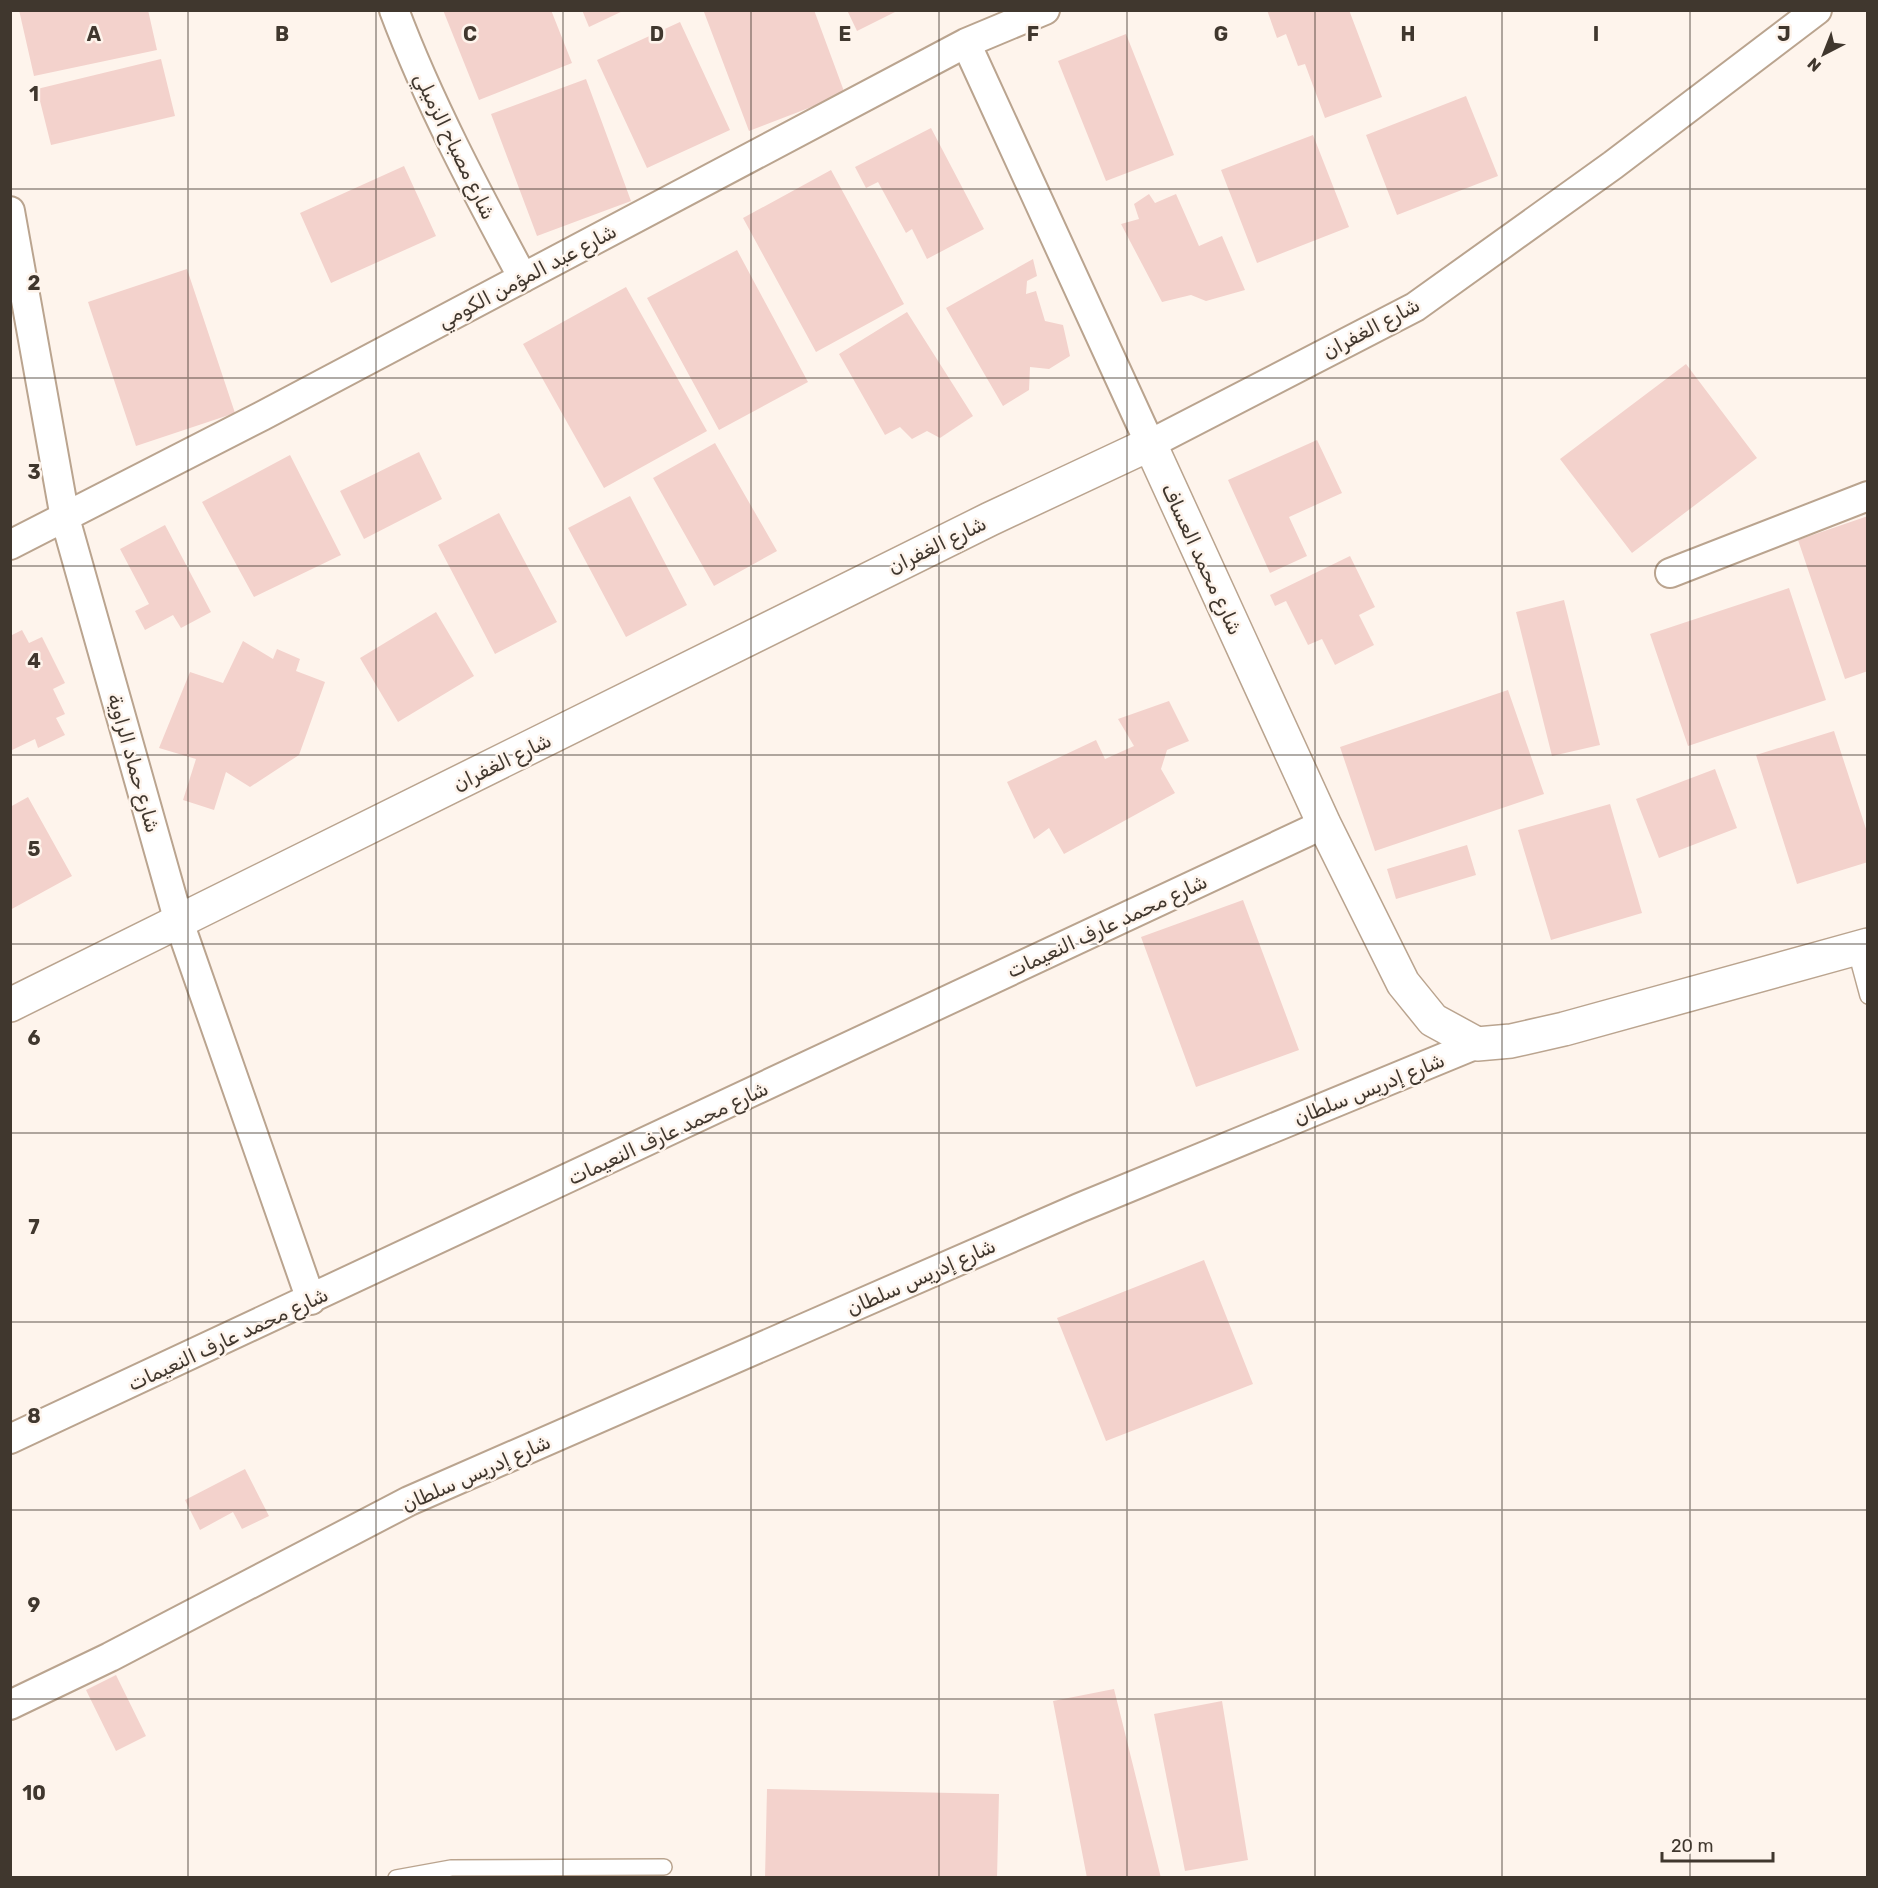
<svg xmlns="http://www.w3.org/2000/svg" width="1878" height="1888" viewBox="0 0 1878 1888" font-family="Rubik,Vazirmatn,sans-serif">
<rect width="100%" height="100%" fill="#fef4ec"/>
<path fill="#f3d2cc" d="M19 10H148L157 50 34 76Z
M443 10H551L572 63 479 100Z
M582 10H625L589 27Z
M707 10H814L845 94 749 131 704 12Z
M847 10H899L857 31Z
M1267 10H1349L1382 97 1325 118 1305 64 1298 66 1286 34 1277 38Z
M680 22 730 130 647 168 597 60Z
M1126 34 1174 155 1106 181 1058 61Z
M161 59 175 116 51 145 37 89Z
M586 79 631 201 537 236 491 114Z
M1466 96 1498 176 1397 215 1366 135Z
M931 128 984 229 927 259 912 229 906 233 878 182 866 188 855 167Z
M1313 135 1349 227 1257 263 1221 170Z
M404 166 436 236 331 283 300 213Z
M831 170 904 304 816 352 743 218Z
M1149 194 1155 203 1176 194 1199 246 1222 236 1245 290 1206 301 1191 295 1162 302 1121 224 1139 219 1134 204Z
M737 250 808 382 719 430 647 298Z
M1033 259 1037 276 1027 281 1026 294 1036 291 1045 321 1063 325 1070 356 1049 369 1030 367 1029 390 1003 406 946 308Z
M187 269 235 413 136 446 88 302Z
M626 287 707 431 604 488 523 344Z
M907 312 973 416 940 438 927 431 912 439 900 427 885 435 839 354Z
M1686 364 1757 458 1632 553 1560 459Z
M1317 440 1342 493 1289 517 1307 556 1270 573 1228 480Z
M715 443 777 551 714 586 653 478Z
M419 452 442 499 364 539 340 491Z
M290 455 341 555 254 597 202 502Z
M630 496 687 605 626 637 568 528Z
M499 513 557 622 495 654 438 545Z
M1868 516V671L1845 679 1798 540Z
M165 525 211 612 181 628 173 615 145 630 135 611 149 604 120 549Z
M1350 556 1375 607 1359 615 1374 645 1335 665 1322 639 1308 645 1286 601 1275 606 1270 595Z
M1789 588 1826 700 1688 746 1650 634Z
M1564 600 1600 745 1552 756 1516 612Z
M436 612 474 676 398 722 360 658Z
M22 630 29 643 42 637 65 683 53 689 65 714 56 718 65 735 38 748 35 739 10 751V636Z
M243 641 273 659 277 649 300 659 296 671 325 682 299 755 250 787 226 772 214 810 183 800 196 759 159 748 190 672 223 683Z
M1508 690 1544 794 1375 851 1340 747Z
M1169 701 1189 741 1167 750 1161 769 1175 793 1064 854 1049 828 1034 839 1007 782 1096 740 1105 759 1134 746 1118 719Z
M1834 731 1868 835V862L1797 884 1756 755Z
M1715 769 1737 828 1659 858 1636 799Z
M28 797 72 876 10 910V807Z
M1610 804 1642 913 1551 940 1518 830Z
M1467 845 1476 875 1396 899 1387 869Z
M1243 900 1299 1050 1196 1087 1141 937Z
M1204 1260 1253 1384 1106 1441 1057 1318Z
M245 1469 269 1516 242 1529 233 1512 200 1530 185 1500Z
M116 1675 146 1736 116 1751 86 1690Z
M1114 1689 1161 1878H1087L1053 1701Z
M1222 1701 1248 1860 1185 1871 1154 1714Z
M767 1789 999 1794 997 1878H765Z"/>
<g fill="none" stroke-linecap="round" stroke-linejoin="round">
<g stroke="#baa48f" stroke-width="18">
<path id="service" d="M1855 948 1868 996
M396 1878 451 1868 664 1867"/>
</g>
<g stroke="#baa48f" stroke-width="32">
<path id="minor" d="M394 10C429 103 476 191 523 278
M966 43 1150 444 1415 307 1613 165 1817 10
M10 211 65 518 179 922 311 1300
M10 545 262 416 966 43 1045 10
M1670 573 1868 496
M10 1439 1324 824
M10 1705 110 1657 409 1501 1079 1208 1477 1044"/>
</g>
<g stroke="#baa48f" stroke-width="36">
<path id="tertiary" d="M10 1005 990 519 1150 444 1324 824 1403 983 1433 1020 1477 1044 1511 1041 1564 1029 1868 945"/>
</g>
<use href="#service" stroke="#fff" stroke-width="15"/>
<use href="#minor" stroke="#fff" stroke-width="28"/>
<use href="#tertiary" stroke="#fff" stroke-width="33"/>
</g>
<path fill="none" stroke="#40372e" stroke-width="1.5" stroke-opacity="0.55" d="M188 10V1878M376 10V1878M563 10V1878M751 10V1878M939 10V1878M1127 10V1878M1315 10V1878M1502 10V1878M1690 10V1878M10 189H1868M10 378H1868M10 566H1868M10 755H1868M10 944H1868M10 1133H1868M10 1322H1868M10 1510H1868M10 1699H1868"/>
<g text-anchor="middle" stroke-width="5" stroke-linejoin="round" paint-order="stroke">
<g font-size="20" fill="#40372e" stroke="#fef4ec">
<text transform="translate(455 146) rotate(64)" y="7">شارع مصباح الزميلي</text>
<text transform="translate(527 276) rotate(-28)" y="7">شارع عبد المؤمن الكومي</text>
<text transform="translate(1371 328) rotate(-28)" y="7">شارع الغفران</text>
<text transform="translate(937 545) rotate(-26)" y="7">شارع الغفران</text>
<text transform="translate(1202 559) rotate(65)" y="7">شارع محمد العساف</text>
<text transform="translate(502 762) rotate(-26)" y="7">شارع الغفران</text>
<text transform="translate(134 763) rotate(74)" y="7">شارع حماد الراوية</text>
<text transform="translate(1107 926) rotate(-25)" y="7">شارع محمد عارف النعيمات</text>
<text transform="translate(1369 1089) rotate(-22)" y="7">شارع إدريس سلطان</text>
<text transform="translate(668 1133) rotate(-25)" y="7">شارع محمد عارف النعيمات</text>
<text transform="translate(921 1277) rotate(-24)" y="7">شارع إدريس سلطان</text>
<text transform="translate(228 1339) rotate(-25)" y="7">شارع محمد عارف النعيمات</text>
<text transform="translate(476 1473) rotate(-24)" y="7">شارع إدريس سلطان</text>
</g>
</g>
<g font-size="20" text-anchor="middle" font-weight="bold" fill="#40372e" stroke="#fef4ec" stroke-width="5" stroke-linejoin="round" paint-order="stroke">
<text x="94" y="41">A</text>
<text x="282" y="41">B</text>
<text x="470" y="41">C</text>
<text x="657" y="41">D</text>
<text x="845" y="41">E</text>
<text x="1033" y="41">F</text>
<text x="1221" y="41">G</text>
<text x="1408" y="41">H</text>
<text x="1596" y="41">I</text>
<text x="1784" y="41">J</text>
<text x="34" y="101">1</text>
<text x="34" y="290">2</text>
<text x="34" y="479">3</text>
<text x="34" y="668">4</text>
<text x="34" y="856">5</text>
<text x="34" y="1045">6</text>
<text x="34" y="1234">7</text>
<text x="34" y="1423">8</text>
<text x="34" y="1612">9</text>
<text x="34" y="1800">10</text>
</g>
<rect width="1878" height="1888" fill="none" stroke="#40372e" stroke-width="24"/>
<g transform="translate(1824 54) rotate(222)" stroke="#fef4ec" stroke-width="4.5" paint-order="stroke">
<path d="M0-4.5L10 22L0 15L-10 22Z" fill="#40372e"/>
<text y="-9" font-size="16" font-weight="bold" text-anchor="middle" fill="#40372e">N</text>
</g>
<path d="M1662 1852v9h111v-9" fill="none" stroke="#40372e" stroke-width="3"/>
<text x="1671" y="1852" font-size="18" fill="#40372e" stroke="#fef4ec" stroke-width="4.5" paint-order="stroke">20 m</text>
</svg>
